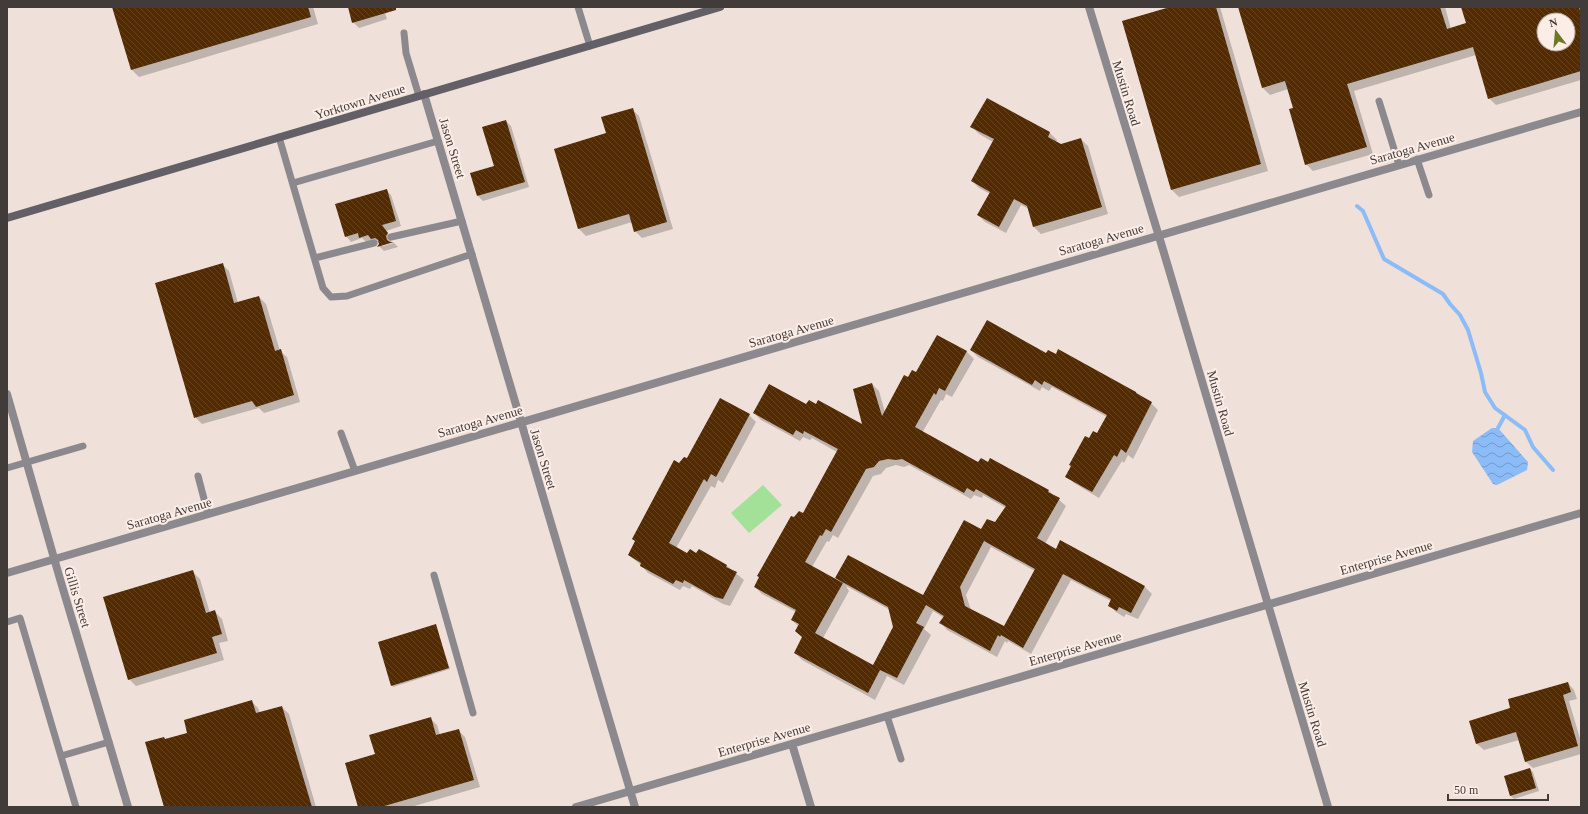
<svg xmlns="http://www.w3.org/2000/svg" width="1588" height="814" viewBox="0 0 1588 814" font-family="Georgia,serif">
<defs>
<pattern id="water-waves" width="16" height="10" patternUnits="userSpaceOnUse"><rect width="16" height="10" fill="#8cbcf8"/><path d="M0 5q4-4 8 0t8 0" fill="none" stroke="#749aca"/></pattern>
<pattern id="building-back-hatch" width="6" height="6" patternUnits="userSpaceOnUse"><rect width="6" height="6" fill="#522b03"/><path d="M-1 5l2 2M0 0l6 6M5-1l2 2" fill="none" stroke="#634220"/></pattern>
</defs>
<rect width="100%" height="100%" fill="#efe0da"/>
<path fill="#a3e198" d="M763 485 782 505 749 533 731 513Z"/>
<path fill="url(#water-waves)" d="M1492 428H1498L1528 462 1527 470 1497 485 1493 484 1472 452 1473 441Z"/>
<path fill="#0003" fill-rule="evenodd" d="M113 7H313L318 24 139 77 132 70Z
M349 7H383L387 19 359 28 353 22Z
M1173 7H1220L1268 171 1179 197 1172 190 1123 21Z
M1239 7H1445L1451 29 1467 24 1462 7H1581V80L1496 105 1489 98 1476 55 1354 91 1373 154 1313 171 1306 164 1294 109 1288 89 1270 95 1263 88ZM1544 20H1568V44H1544Z
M987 99 1050 133 1057 140 1056 142 1060 145 1081 139 1088 146 1108 214 1041 234 1034 227 1029 209 1021 205 1006 233 985 222 978 215 990 194 979 188 972 181 993 142 979 134 972 127Z
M632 109 639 116 673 229 642 238 635 231 632 222 586 236 579 229 555 149 607 134Z
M506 121 511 126 529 187 483 201 478 196 495 167Z
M386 190 391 195 401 226 386 231 392 239 391 242 381 245 383 246 394 243 398 247 384 251 379 246 381 243 366 242 362 238 351 242 346 236Z
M222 264 229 271 238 303 259 297 266 304 280 351 287 357 300 402 264 413 259 408 202 424 195 417Z
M937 336 967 352 974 359 952 397 946 394 943 401 941 400 922 433 979 463H988L990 459 1049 491 1066 506 1045 544 1056 550 1060 542 1145 587 1152 594 1138 619 1126 614 1124 617 1116 612 1109 605 1111 601 1071 580 1031 654 1008 641 1007 643 1005 641 997 657 947 630 941 623 944 618 933 611 924 629 931 635 904 685 887 676 875 700 802 660 795 653 803 638 799 627 792 620 796 612 762 594 755 587 794 518 803 514 837 452 812 438 810 440 803 437 800 441 761 420 754 413 806 405 864 426 872 384 879 391 885 412 908 378 917 373ZM896 465 904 467 909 465 971 499 974 495 982 498 983 495 1006 508 995 523 982 531 924 596 836 578 840 582 812 567 827 541 829 542 833 535 838 538 873 476 881 474 886 468ZM991 547 1035 571 1004 628 971 610 966 595ZM846 586 890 610 894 627 873 666 823 638 849 591Z
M971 350 1047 354 1136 392 1151 403 1158 410 1133 459 1128 455 1124 463 1122 461 1099 498 1074 483 1067 476 1090 439 1098 435 1107 417 1052 387 1049 391 1042 387 1040 391 978 357Z
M749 415 756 422 723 483 718 480 715 488 711 486 676 548 688 554H696L726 565 744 580 730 606 723 604 692 586 690 589 683 586 680 590 648 573 641 565 629 555 679 465Z
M193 572 200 579 210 613 215 612 222 619 228 641 219 643 224 660 136 686 129 679Z
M435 625 450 669 393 687 392 685Z
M1568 683 1574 690 1577 699 1569 701 1581 742V754L1533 768 1526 762 1519 740 1484 750 1477 744 1470 721 1512 709Z
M251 701 258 708 260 713 282 707 289 714 316 807H165L166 740 189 733Z
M430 718 437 725 440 735 458 730 465 737 480 787 411 807H359L376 755Z
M1530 769 1533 772 1539 791 1514 799 1510 795Z"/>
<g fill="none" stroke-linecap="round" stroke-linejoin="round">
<path stroke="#8cbcf8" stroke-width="4" d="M1357 206 1363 211 1384 259 1443 294 1450 304 1460 315 1468 330 1481 373 1485 392 1495 408 1525 430 1533 447 1553 470
M1498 428 1505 415"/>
</g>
<path fill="url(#building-back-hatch)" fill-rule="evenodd" d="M112 7H308L311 17 131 70Z
M348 7H396V10L352 23Z
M1170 7H1216L1261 164 1171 190 1122 21Z
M1238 7H1440L1447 29 1466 23 1461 7H1579L1581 15V71L1488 99 1473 47 1347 84 1367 147 1305 165 1289 109 1293 108 1285 81 1262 88ZM1544 20H1568V44H1544Z
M987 98 1050 132 1048 137 1061 144 1081 138 1102 207 1033 227 1027 206 1014 199 999 227 977 215 990 192 971 181 994 139 970 127Z
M633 108 667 222 634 232 629 214 578 229 554 149 606 133 601 117Z
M506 120 525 182 477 196 470 173 494 166 482 127Z
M387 189 396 221 382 225 388 233 386 236 387 240 390 242H394L377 247 379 244 378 240 375 238 371 239 368 235 359 238 358 233 345 237 335 204Z
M223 263 234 303 259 296 275 351 281 349 294 395 256 407 252 401 194 418 155 283Z
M987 320 1046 353 1048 350 1056 354 1058 349 1136 392V393L1152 402 1126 453 1121 449 1117 457 1114 455 1092 492 1065 477 1071 466 1069 465 1085 436 1089 438 1093 431 1097 433 1107 415 1044 381 1042 385 1035 380 1032 385 970 350Z
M937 335 967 351 945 391 939 388 936 395 934 393 915 427 978 462 981 458 988 462 990 458 1049 490 1048 492 1060 498 1037 538 1056 549 1060 540 1145 586 1131 613 1119 607 1117 611 1108 606 1111 599 1063 574 1023 648 1001 635 1000 637 998 635 990 651 939 623 944 616 926 605 916 623 924 627 897 678 880 670 868 693 794 653 802 637 795 631 799 624 791 620 796 610 754 587 759 577 757 576 791 516 794 517 799 511 803 513 838 449 804 431 803 434 796 430 793 435 753 413 769 384 806 404 809 400 816 404 818 400 862 424 853 389 872 383 882 416 904 375 908 377 912 370 916 372ZM888 459 896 460 902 459 964 493 967 488 974 492 976 489 1006 506 995 522 987 519 981 529 964 520 923 595 848 555 835 578 888 607 893 627 873 665 815 633 843 583 805 562 820 535 822 536 826 529 831 532 866 469 874 467 879 461ZM984 541 1035 569 1004 626 965 606 960 587Z
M720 398 750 414 716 477 711 474 707 482 704 479 669 543 687 553 690 549 696 553 699 549 727 565 726 567 737 572 723 599 715 597 684 580 683 583 676 580 673 584 640 566 641 563 628 555 635 541 632 539 674 460 679 463 684 457 687 458Z
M193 570 206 613 215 610 222 634 212 637 217 653 128 680 103 597Z
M436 624 449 668 391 686 378 642Z
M1568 682 1571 692 1563 695 1578 746 1525 762 1516 732 1476 744 1469 721 1510 708 1508 699Z
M252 700 256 713 282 706 312 807H164L145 742 164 737 165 739 187 733 184 720Z
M431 717 436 735 459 729 474 780 381 807H358L345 763 375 754 369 735Z
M1530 768 1536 788 1510 796 1504 776Z"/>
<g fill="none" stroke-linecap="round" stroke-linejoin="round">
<path stroke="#8c898e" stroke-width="7" d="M578 7 590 46
M404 33 406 53 419 96
M1379 101 1399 165
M279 137 323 288 331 297 347 296 472 254
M1417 159 1429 195
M293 183 438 141
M391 237 462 221
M315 258 374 243
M341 433 355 471
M7 468 83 446
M198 476 208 514
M434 575 473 713
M7 622 20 618 76 807
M887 716 901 759
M61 756 109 742"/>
<path stroke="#8c898e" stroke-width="8" d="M1089 7 1164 253 1328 807
M424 94 635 807
M7 394 60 579 128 807
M7 573 1581 112
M792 744 811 807
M576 807 1581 513"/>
<path stroke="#635f66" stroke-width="8" d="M7 218 720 7"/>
</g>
<g text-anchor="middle" stroke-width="4" stroke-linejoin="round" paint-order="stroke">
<g font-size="13" fill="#413b39" stroke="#fcede7">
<text transform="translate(1127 93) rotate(73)" y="5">Mustin Road</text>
<text transform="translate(360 101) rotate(-17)" y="5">Yorktown Avenue</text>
<text transform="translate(453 148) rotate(73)" y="5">Jason Street</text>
<text transform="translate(1412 148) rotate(-16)" y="5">Saratoga Avenue</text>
<text transform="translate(1101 239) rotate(-16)" y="5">Saratoga Avenue</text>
<text transform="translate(791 331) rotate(-16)" y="5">Saratoga Avenue</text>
<text transform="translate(1221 403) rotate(74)" y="5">Mustin Road</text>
<text transform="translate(480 421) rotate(-16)" y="5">Saratoga Avenue</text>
<text transform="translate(544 459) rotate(73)" y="5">Jason Street</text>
<text transform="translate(169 513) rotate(-16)" y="5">Saratoga Avenue</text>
<text transform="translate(1386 557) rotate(-16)" y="5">Enterprise Avenue</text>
<text transform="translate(78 597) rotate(73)" y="5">Gillis Street</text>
<text transform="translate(1075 648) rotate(-16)" y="5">Enterprise Avenue</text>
<text transform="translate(1313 714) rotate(73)" y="5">Mustin Road</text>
<text transform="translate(764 739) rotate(-16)" y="5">Enterprise Avenue</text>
</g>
</g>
<rect width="1588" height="814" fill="none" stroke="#413b39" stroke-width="16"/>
<g transform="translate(1556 32) rotate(344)"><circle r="19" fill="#fcede7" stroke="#b1a6a1"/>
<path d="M0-3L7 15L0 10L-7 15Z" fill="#6c7823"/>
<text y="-6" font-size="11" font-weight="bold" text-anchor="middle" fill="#413b39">N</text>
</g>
<path d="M1448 794v6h100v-6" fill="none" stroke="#413b39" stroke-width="2"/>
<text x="1454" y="794" font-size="12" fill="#413b39" stroke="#fcede7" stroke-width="3" paint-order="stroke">50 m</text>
</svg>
